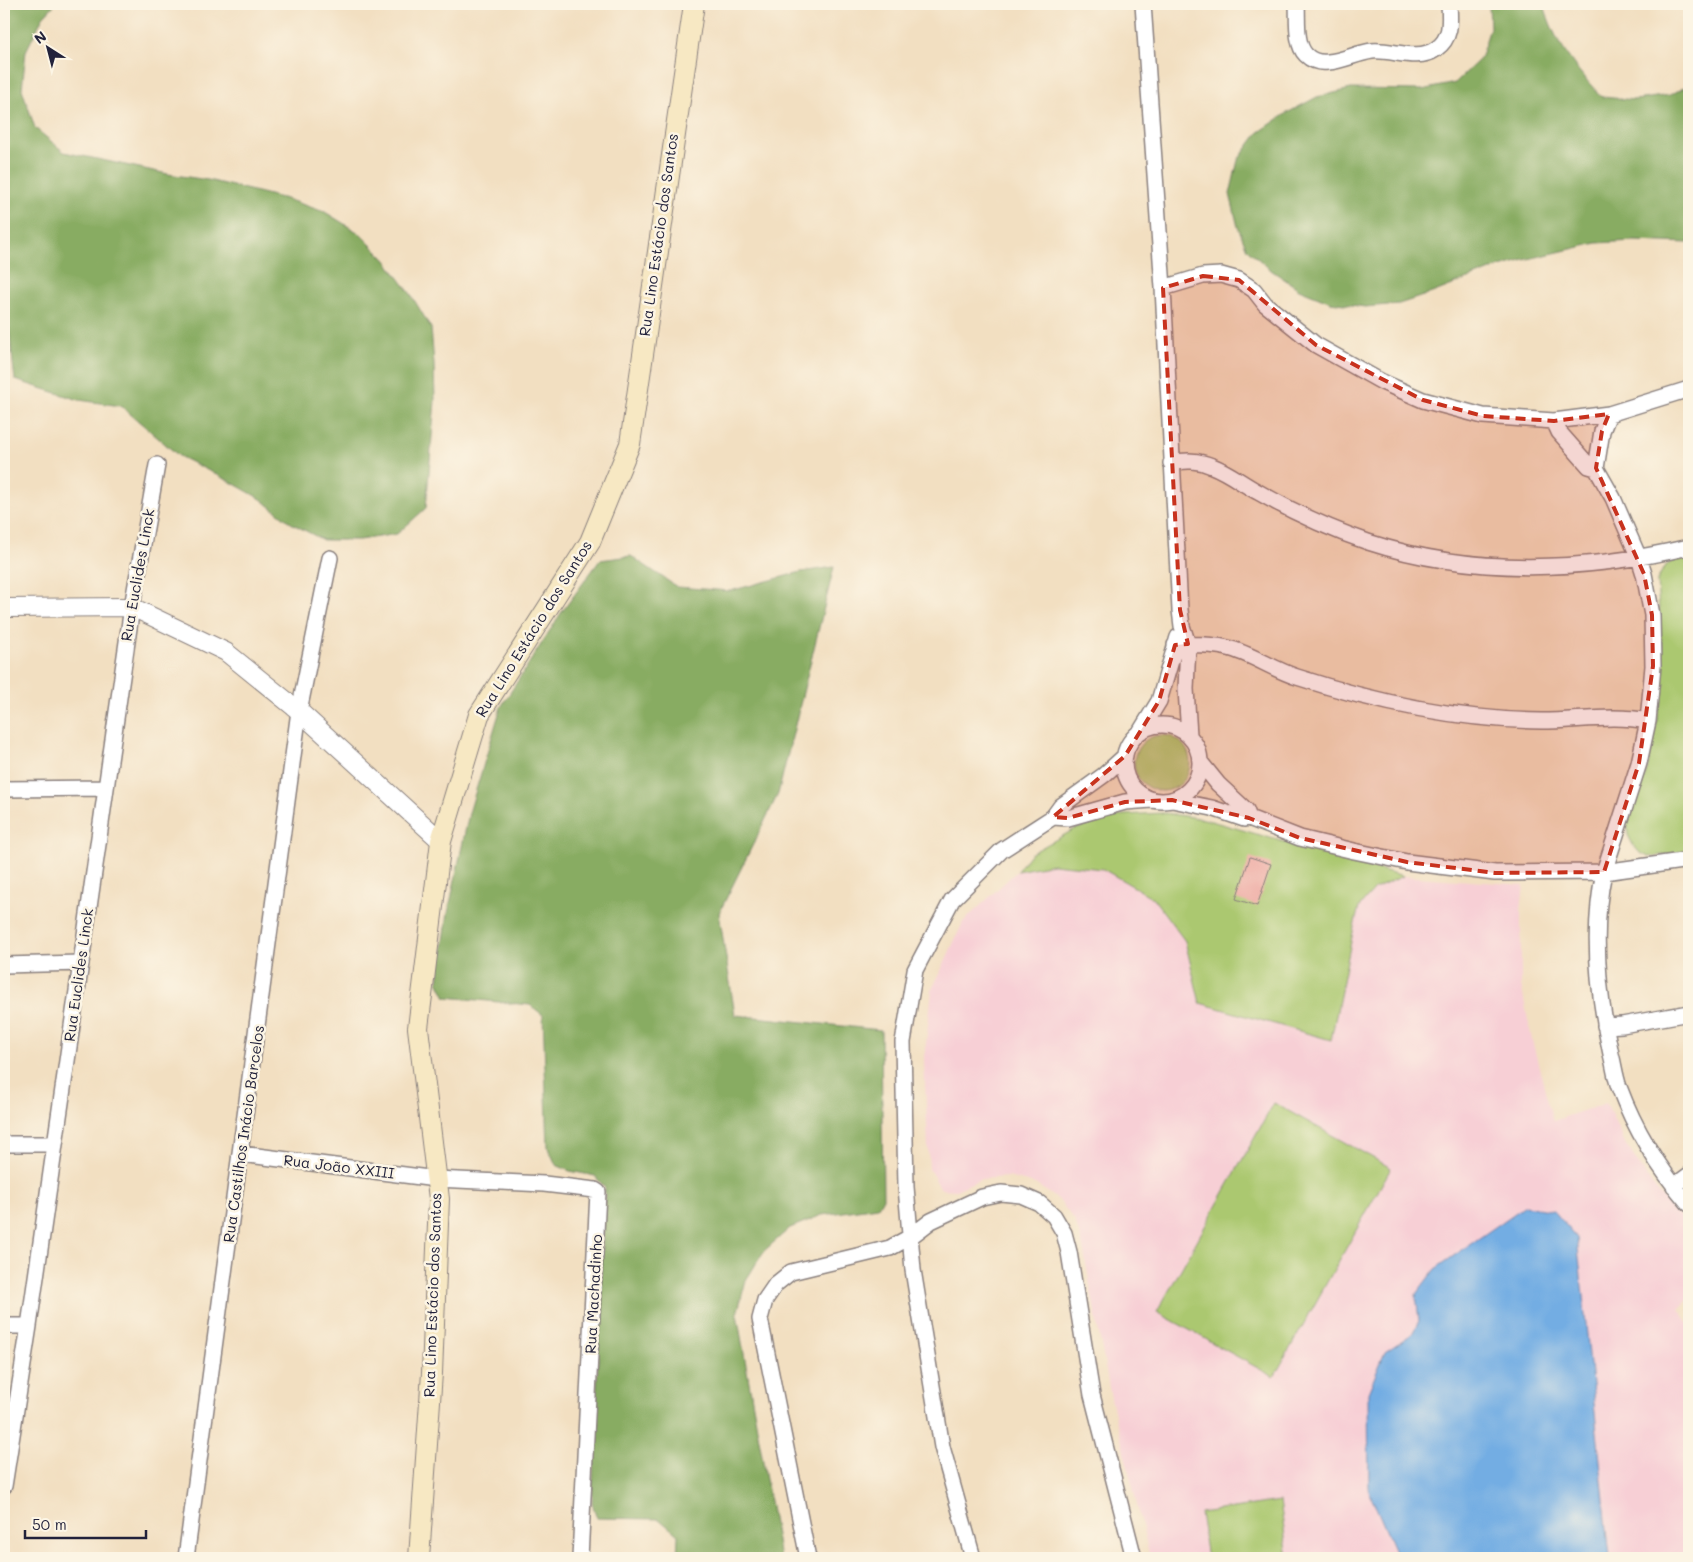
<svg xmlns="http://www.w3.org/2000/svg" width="1693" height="1562" viewBox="0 0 1693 1562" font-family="Mali,sans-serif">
<rect width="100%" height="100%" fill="#fcf5e5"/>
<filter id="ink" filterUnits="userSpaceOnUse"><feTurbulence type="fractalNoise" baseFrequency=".02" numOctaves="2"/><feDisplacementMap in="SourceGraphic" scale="10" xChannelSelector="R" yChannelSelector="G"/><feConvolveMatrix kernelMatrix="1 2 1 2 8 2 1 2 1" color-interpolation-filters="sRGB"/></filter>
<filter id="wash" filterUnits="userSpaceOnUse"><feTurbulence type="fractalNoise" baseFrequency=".0096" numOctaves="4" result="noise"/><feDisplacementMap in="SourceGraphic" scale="20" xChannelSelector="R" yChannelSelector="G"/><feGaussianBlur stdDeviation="1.12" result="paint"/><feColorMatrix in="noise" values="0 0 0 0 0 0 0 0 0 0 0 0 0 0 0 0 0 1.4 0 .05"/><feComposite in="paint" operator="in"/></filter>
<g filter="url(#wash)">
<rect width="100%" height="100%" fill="#f2dfc1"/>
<path fill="#f7cfd5" d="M1053 864 1103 869 1153 898 1185 941 1200 1003 1354 927 1359 907 1375 889 1403 876 1524 885 1521 911V985L1532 1040 1553 1121 1606 1103 1625 1143 1653 1186 1689 1227V1299L1679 1309 1689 1323V1558H1150L1111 1398 1083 1247 1075 1221 1058 1199 1035 1184 1008 1177 981 1179 956 1190 941 1189 929 1169 924 1061 932 990 963 922 1017 871Z"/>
<path fill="#abc870" stroke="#667556" d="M1689 556V851L1649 857 1640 853 1633 845 1628 835 1627 825 1647 770 1657 722 1663 666 1657 581 1664 567 1671 562Z
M1134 763a28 28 0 1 1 56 0a28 28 0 1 1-56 0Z
M1164 813 1204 819 1403 876 1375 889 1359 907 1354 927 1331 1040 1200 1003 1185 941 1153 898 1103 869 1053 864 1017 871 1030 854 1075 829 1123 815Z
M1274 1103 1391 1168 1274 1377 1157 1312Z
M1280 1501 1288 1558H1207L1200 1513Z"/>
<path fill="#88ac62" stroke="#55674e" d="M4 4H55L43 17 26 51 22 89 35 128 64 152 168 174 208 180 286 199 325 212 359 233 385 259 410 293 431 328 434 364 435 401 426 508 397 534 359 540H323L291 523 261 499 229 481 179 456 121 406 79 400 15 380 6 303 4 302Z
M1489 4H1544C1553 41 1576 70 1602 97L1635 100 1670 95 1689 85V243L1634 241 1597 243 1528 259 1496 268 1432 293 1399 304 1365 307 1331 302 1299 289 1271 270 1247 249 1238 227 1230 194 1238 160 1258 133 1287 113 1317 97 1351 89 1422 90 1455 83 1480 59 1490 28Z
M631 556 677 587 730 591 801 572 834 567 778 794 719 913 735 1015 881 1030 883 1198 878 1207 822 1215 790 1228 764 1251 746 1280 737 1314 780 1558H677L678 1535 659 1519 597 1518 592 1503 605 1188 595 1176 570 1171 556 1165 548 1147 543 1015 530 1005 446 997 438 981 448 913 469 813 501 707 561 613 600 560Z"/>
<path fill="#73ade3" stroke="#4a688f" d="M1525 1206 1554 1211 1577 1238 1610 1558H1398L1369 1491 1368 1393 1385 1352 1412 1334 1419 1321 1416 1294 1435 1269Z"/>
<g id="blocks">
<path fill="#eda49e" d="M1250 857 1271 864 1257 906 1236 899Z"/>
</g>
</g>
<g filter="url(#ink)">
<use href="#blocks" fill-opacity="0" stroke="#8a807e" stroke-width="1"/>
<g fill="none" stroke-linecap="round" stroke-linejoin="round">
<g stroke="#8a807e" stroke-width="18">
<path id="minor" d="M1143 4 1163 288 1180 610 1182 626 1188 644 1186 689 1189 735
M1297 4C1298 19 1295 44 1306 55 1312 61 1320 63 1328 62 1343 61 1357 53 1372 51 1393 49 1417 62 1436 49 1452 38 1450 21 1449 4
M1163 288 1203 276 1221 275 1239 280 1254 290 1265 304 1316 345 1382 382 1423 400 1483 416 1554 421 1609 414 1689 389
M1554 421 1559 432 1589 466 1596 468 1613 498 1639 558 1644 574 1652 615 1653 666 1648 721 1639 763 1604 872C1591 932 1598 995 1611 1054 1614 1065 1615 1076 1619 1087 1635 1130 1660 1170 1689 1204
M1171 463C1186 460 1198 460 1212 466 1228 472 1243 484 1258 492 1293 512 1330 529 1368 542 1472 576 1584 572 1689 547
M1596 468 1602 431 1609 414
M1175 645C1192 644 1210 644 1228 648 1250 653 1274 670 1297 677 1377 703 1458 720 1542 721 1577 721 1614 714 1648 721
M1124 763a38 38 0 1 1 76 0a38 38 0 1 1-76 0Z
M1140 732 1159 701 1178 637
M1201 763 1218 784 1246 810 1249 818
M4 789 106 788
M1172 800 1212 808 1244 819 1249 818 1300 838 1354 851 1407 862 1495 873 1604 872 1689 860
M1053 817 1068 818 1125 802 1152 800
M4 965 81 963
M1605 1026 1622 1025 1689 1013
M4 1144H55
M241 1154 436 1179 544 1184 595 1190 598 1192 580 1558
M1674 1186 1689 1175
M4 1326H29
M4 1486 29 1326 132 607 157 465
M186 1558 299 711 330 558
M808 1558 760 1319 765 1300 776 1284 791 1272 890 1248 910 1237 931 1221 982 1197 1001 1193 1021 1195 1039 1203 1054 1216 1064 1233 1069 1252 1092 1395 1134 1558
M973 1558 942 1447 913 1270 906 1187 903 1042 915 970 952 900 1002 850 1053 817 1061 806 1104 775 1125 756"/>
</g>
<g stroke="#8a807e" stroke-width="20">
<path id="tertiary" d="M4 608 132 607 226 652 299 711 441 841"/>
</g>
<g stroke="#8a807e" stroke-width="22">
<path id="secondary" d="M419 1558 432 1373 439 1199 418 1028 441 841 479 715 590 542 630 444 694 4"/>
</g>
<use href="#minor" stroke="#fff" stroke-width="15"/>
<use href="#tertiary" stroke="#fff" stroke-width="18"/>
<use href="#secondary" stroke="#f7e8c3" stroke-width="20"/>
</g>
</g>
<path fill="#c8321e" fill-opacity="0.2" stroke="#c8321e" stroke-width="4" stroke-dasharray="10 6" stroke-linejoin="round" d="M1203 276 1239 280 1316 345 1423 400 1483 416 1554 421 1609 414 1602 431 1596 468 1644 574 1652 615 1653 666 1639 763 1604 872 1495 873 1407 862 1300 838 1249 818 1172 800 1125 802 1068 818 1053 817 1125 756 1159 701 1175 645 1188 644 1180 610 1163 288Z"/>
<g text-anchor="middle" stroke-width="5" stroke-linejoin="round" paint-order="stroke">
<g font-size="15" fill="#22223b" stroke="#fcf5e5">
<text transform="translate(659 235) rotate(-82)" y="5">Rua Lino Estácio dos Santos</text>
<text transform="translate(138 575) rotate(-80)" y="5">Rua Euclides Linck</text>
<text transform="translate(534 629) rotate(-58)" y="5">Rua Lino Estácio dos Santos</text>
<text transform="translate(79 975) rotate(-82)" y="5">Rua Euclides Linck</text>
<text transform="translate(244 1134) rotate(-82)" y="5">Rua Castilhos Inácio Barcelos</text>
<text transform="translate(339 1167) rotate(7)" y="5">Rua João XXIII</text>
<text transform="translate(594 1294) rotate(-87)" y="5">Rua Machadinho</text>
<text transform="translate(433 1295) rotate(-88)" y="5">Rua Lino Estácio dos Santos</text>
</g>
</g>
<rect width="1693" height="1562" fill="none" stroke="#fcf5e5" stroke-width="20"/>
<g transform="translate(48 48) rotate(324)" stroke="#fcf5e5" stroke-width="4" paint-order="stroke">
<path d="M0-4L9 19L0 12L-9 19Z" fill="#22223b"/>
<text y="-8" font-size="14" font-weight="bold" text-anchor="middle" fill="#22223b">N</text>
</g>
<path d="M25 1530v8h121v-8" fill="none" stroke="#22223b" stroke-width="2.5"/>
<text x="32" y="1530" font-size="15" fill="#22223b" stroke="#fcf5e5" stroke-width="4" paint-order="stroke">50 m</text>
</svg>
